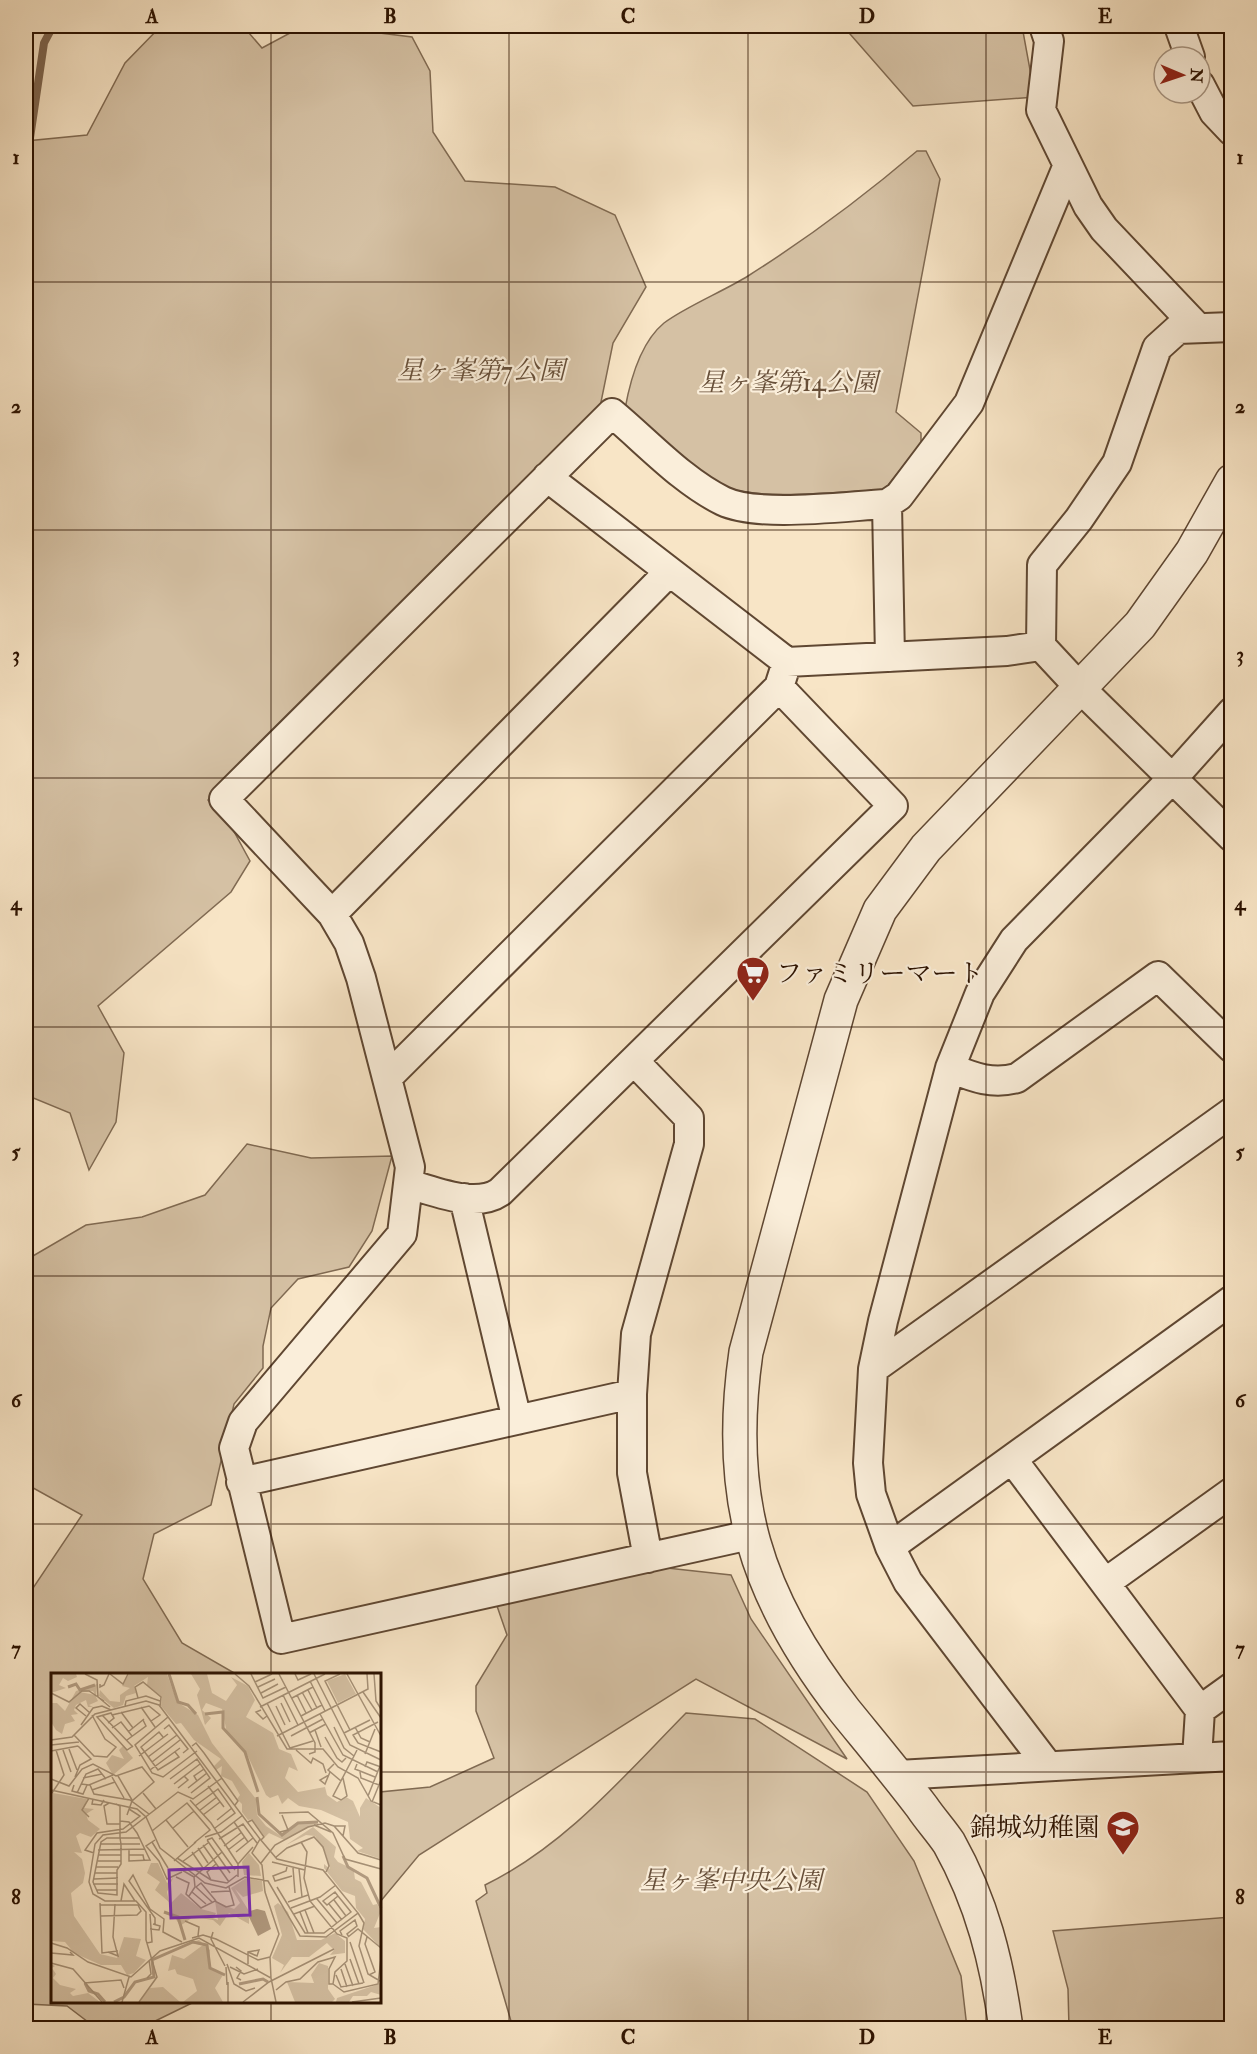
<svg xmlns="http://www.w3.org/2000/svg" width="1257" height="2054" viewBox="0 0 1257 2054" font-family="'IM FELL Double Pica','Noto Serif JP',serif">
<rect width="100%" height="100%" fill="#f8e5c6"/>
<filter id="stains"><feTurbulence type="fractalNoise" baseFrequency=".00333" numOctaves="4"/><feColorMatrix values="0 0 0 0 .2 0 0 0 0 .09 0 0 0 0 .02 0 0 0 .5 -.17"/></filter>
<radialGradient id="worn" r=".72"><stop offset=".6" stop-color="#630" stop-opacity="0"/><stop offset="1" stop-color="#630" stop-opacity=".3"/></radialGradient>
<path fill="#d5c1a4" stroke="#806a52" stroke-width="1.5" d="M161 26H243L262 48 303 26H372V32L412 37 430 71 433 132 465 181 555 187 615 215 646 287 613 343 600 407 208 800 232 828 250 861 231 892 98 1006 124 1053 116 1122 89 1170 70 1113 26 1095V141L87 135 125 63Z
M843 26H1022L1035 97 913 106Z
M917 151H926L940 179 896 412 921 433V444L884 490C846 491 766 500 732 489 700 478 653 431 625 409 630 381 641 342 664 323 685 307 724 291 748 276 808 238 863 197 917 151Z
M247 1144 311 1158 392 1156 372 1231 349 1267 298 1279 271 1308 263 1346V1368L234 1404 211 1505 154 1534 143 1579 182 1643 236 1674H52V2002H194L141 2028H96L67 2006 26 2004V1604L29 1594 82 1515 26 1484V1260L86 1225 142 1217 205 1195Z
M667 1568 731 1575 751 1619 847 1759 696 1679 419 1855 380 1902V1792L430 1787 494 1758 476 1711V1686L507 1635 496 1603Z
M686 1713 755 1719 867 1792 914 1861 961 1976 967 2028H513L476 1901 487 1893 485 1885C565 1846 624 1776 686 1713Z
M1231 1917V2028H1069L1068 1989 1053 1931Z"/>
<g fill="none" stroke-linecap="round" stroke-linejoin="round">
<path stroke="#7d654f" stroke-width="8" d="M26 165 44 43 53 26"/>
<g stroke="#5f4732" stroke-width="32">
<path id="minor" d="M1044 26 1049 41 1041 110 1088 206 1104 229 1198 328
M1179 26 1190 57
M1200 85 1214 112 1232 131
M1232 327 1178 329 1157 348 1117 463 1079 519 1042 565 1041 646 1081 689 1232 837
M547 477 787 662 1007 651 1041 646
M887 504 890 657
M332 914 669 572
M634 1061 689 1118V1144L636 1334 632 1394V1473L648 1558
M950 1068C973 1077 992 1085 1017 1078L1158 976 1232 1048
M387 1078 779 687 787 662
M408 1184C435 1191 475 1209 500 1192L893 806 779 687
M464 1198 517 1420
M873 1369 1232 1112
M1012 1459 1200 1710 1197 1758
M241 1482 632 1394
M750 1535 281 1639 234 1448 243 1422 402 1234 410 1167 361 978 349 943 332 914 224 799 612 413C647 442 682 481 723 501 759 518 845 506 887 504L899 496 969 403 1068 165
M890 1547 1232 1300
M1105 1583 1232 1492
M1200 1710 1232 1687
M1048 1766 908 1582 890 1547 871 1494 868 1463 873 1369 883 1321 950 1068 980 993 1014 940 1172 779 1232 712
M898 1775 1232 1756"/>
</g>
<g stroke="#5f4732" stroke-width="36">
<path id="tertiary" d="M1006 2028C997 1962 982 1902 949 1843 941 1831 930 1819 922 1807 897 1774 871 1743 845 1711 755 1596 725 1497 746 1352L841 1000 880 910 926 848 1140 625 1192 552 1232 481"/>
</g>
<use href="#minor" stroke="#faeeda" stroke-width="28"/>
<use href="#tertiary" stroke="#faeeda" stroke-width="33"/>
</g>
<path fill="none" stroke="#2c1200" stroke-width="1.5" stroke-opacity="0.55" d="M271 26V1674M509 26V2028M748 26V2028M986 26V2028M26 282H1232M26 530H1232M26 778H1232M26 1027H1232M26 1276H1232M26 1524H1232M26 1772H52M380 1772H1232M271 2002V2028"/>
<defs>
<g id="supermarket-pin" transform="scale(1.725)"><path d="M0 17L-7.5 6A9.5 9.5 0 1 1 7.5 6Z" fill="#8f2418" stroke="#faeeda"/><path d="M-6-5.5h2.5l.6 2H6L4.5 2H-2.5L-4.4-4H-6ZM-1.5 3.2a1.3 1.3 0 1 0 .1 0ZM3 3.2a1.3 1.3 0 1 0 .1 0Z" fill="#fff"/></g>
<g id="school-pin" transform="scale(1.725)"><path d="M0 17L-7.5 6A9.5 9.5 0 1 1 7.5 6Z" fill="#8f2418" stroke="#faeeda"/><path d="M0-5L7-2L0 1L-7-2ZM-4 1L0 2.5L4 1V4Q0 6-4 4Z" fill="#fff"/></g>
</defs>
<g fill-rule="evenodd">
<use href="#supermarket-pin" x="753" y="973"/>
<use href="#school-pin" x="1123" y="1827"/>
</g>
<g text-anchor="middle" stroke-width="4.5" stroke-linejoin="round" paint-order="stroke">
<g font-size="26" font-style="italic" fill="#674f39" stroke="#faeeda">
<text x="481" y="379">星ヶ峯第7公園</text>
<text x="788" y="391">星ヶ峯第14公園</text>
<text x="731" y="1889">星ヶ峯中央公園</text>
</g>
<g font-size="26" fill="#2c1200" stroke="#faeeda" text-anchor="start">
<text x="776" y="982">ファミリーマート</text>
<text x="1100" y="1836" text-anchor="end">錦城幼稚園</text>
</g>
</g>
<g transform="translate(51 1673)">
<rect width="330" height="330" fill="#f8e5c6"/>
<path d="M0 1H25L26 4 17 8 12 5 8 12 15 15 0 20ZM78 1H116L126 29 147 42 161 70 205 126 206 142 215 153 230 163 245 150H267L233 167 218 160 214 164 201 146 197 147 191 139V131L186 126 189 122 181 108 170 103 171 93 165 97 163 93 170 86 143 67 130 50 125 51 110 33 111 25 96 12 97 4 83 13 85 20 75 23 72 32 63 35 48 23 49 17 59 28 69 29V22L79 15 71 13ZM140 1H156L161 20 175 28 186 12 180 4 197 13 204 27 195 44 222 60 228 76 240 81 247 98 238 94 234 105 247 119 274 114 276 122 286 129 295 124 302 128 309 144V135L315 125 330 135V186L306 178 312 175 299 166 297 149 270 137 248 133 237 125 231 131 227 122 219 125 215 122 195 79 176 60 171 36 155 30 151 37 160 45 154 52 146 22 149 16ZM294 1 305 21 287 30 276 8ZM46 11 45 24 42 18 29 19 44 22 47 28 38 32 42 34H37L35 27 25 32 23 37 27 41 20 42 24 48 14 51 11 61 5 57 0 49V30H6L14 38 25 18ZM72 73 82 85 62 102 55 90 61 82 73 86 68 77ZM2 120 36 126 33 135 43 136 35 141 37 147 49 156 40 164 29 160 25 163 31 180 23 179 31 186 34 200 32 210 20 220 23 243 49 281 66 285 73 264 90 266 85 283 95 287 83 300 76 302 70 292H50L23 280 14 269 0 268ZM262 154 285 174 283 184 287 189 308 199H303L304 206 310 209 322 232 326 231 330 238 323 255 330 254V275L312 256 314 246 305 235 304 223 291 218 273 195V191L279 196 274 179 264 163 255 162 235 172ZM198 180 208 192 210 203 193 202 191 189ZM100 190H107L116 210 122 205 116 219 118 229 104 217 109 209 96 200ZM195 205 211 208 212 218 192 224 184 216 198 238V251L178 240 169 253 162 247 142 244 129 253 120 238 119 231 130 220 150 236 165 240 162 245 167 247 164 228 183 236 189 230 180 215ZM227 230 237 239 246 267H270L284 260 294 268V280L279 282 283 277 276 270 258 284H241L229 300 233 292 221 285 231 262 223 233ZM148 267 159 277 158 295 172 302 164 315 172 329H132L146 318 142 306 126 301 124 296 117 298 121 282 133 286 152 272 140 270ZM268 290 277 293V316L284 326 281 329H244L236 309 263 310 260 302ZM0 291 4 293 1 295 5 301 2 305 9 312 25 316 19 320 22 323 37 320 49 329H0ZM330 306V322L320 319 316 323H302L298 329H285L286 325 328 311ZM112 314 129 329H88L99 315Z" fill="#d5c1a4"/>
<path d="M206 236 214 238 220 256 207 263 198 244 199 238Z" fill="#b39d83"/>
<path fill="none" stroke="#b39d83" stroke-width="3" d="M118 1 127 29 137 32 145 41M17 14 25 11 29 17 44 12M154 41 172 39V55L194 79 207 119M206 124 208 141 231 162 247 150 267 149M292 183 297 194 316 205 330 235M113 239 127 244 134 267M34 310 38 318 47 321 54 329M188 311 212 306 217 309M63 329 73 324 84 309 103 304 101 287 142 269 156 272 159 295 174 302"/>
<path fill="none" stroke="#a69177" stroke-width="1.5" d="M34 1 46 7 47 24 59 34M59 1 72 11 77 1M184 1 198 13 236 76H272L287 94 307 105 320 128 330 132M200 1 212 25 235 14M228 1 264 70V79L258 81M244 1 247 7 260 1M263 1 299 72 330 87M289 1 274 8 299 57M296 1 330 63M323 1 325 28 330 36M259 8 274 38M204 9 221 1M49 11V14L53 12 58 1M207 14 224 6M257 17 266 35M251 19 261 37M312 19 330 45M0 20 18 29 31 18H38L53 28M210 20 227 11M232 22 247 52M246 22 255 40M87 25 84 14 92 9 110 24 109 34M241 25 262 14M216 30 239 75 262 68M230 30 239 49M74 33 75 28 95 23 109 28M225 33 234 52M90 34 104 54M209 34 274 1M210 37 205 39 212 46 216 43M70 39 82 55M269 41 292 82 327 99M51 42 82 74M61 42 98 33 109 42 100 48M35 43 25 35 29 31 39 40M250 43 271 32M117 44 84 72 101 100 112 104 146 78M327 49 302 62 307 70 330 79M57 50 63 45 60 40 46 44 76 77 82 73M30 52 42 35 51 33 60 37M283 54 293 75 303 83M304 54 310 65 319 69M61 55 70 49 81 63M113 56 118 52 137 76 132 80M264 57 270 74M77 59 93 46M258 60 275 51M293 60 319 47M23 62 43 83 56 84 65 74 54 66 41 42M226 63 317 16 316 1M240 63 272 46M112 64 108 59 90 74 107 97 128 84 124 79M274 64 286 85 291 89 295 85M0 67 21 64 44 41 95 28 108 32 209 166 201 180 211 192 214 219 228 261 219 284 220 305M76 67 95 53 92 47M0 72 28 69M141 73 145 70 153 80 187 128 184 132M18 76 26 97M12 77 20 99M245 77 260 90 262 85 272 91 275 100M0 78 27 73M314 81 324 56M88 83 117 61M97 84 126 62M101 89 129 67M283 91 277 97 290 108M306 91 304 96 324 104M314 94 316 89 330 94M99 97 129 75M309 99 310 105 328 112M278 102 269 107 274 111 279 99M67 103 81 127M24 104 29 92 40 86 27 73M61 104 73 125M32 105 51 101M292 105 296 123 290 127 282 123 303 83 306 77M0 106 18 113 31 96 42 91 65 103 91 94 103 109 81 128 76 142M119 106 146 86 159 105 140 120M146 108 143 103 153 96M30 111 38 112 62 102M123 111 149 91M23 112 21 118 32 121 36 112M39 112 43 121 79 127 98 141M157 113 173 134M127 115 137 107 133 103M137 115 156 100M0 117 86 136 95 144 109 175 154 210 175 215 194 204 217 208 249 263 275 264 307 240 272 197 226 186 209 166M41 117 64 109M1 120 13 102 5 77M26 120 35 101 47 96 55 106M92 120 105 136M317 123 329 93M42 126 41 131 50 132 53 127M139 127 160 150 187 191M321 129 330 107M58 130 53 133 56 151H69M65 131 69 133V165L70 171V191L66 197V222L47 220 42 209 50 169 56 165H88M144 133 167 116 184 140 164 155M148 138 166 124M228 140 257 139 282 160 294 186 330 196M152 142 169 129M38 144 31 137 38 125M115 147 137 174M166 147 181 135M69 148 78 149 86 160 99 187 78 188V176M183 149 197 169M197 149 201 147 213 164 210 167M263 152 280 159M283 153H294L292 163M122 155 143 138M101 158 136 130 159 157 143 170M229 159 237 157 231 142M154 164 170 159 192 142M168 166 192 151 206 170M104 167 95 173 108 188 116 206 131 199M156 167 161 165 184 197M156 167 179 200M101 169 117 195M49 171H89M152 172 178 209M173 173 191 159M147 175 157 190M47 177 94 176M177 177 194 164M141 179 152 195M185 179 202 165M43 180 34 177 46 160 72 156 89 143 78 136M47 182H70M78 182H92L93 187M126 185 160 207 176 210 186 202M224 185 236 175 263 164 272 174 278 193 275 199M47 188H70M123 188 145 169M131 189 157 170M221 189 254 197M210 190 224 172 257 154 274 150 283 153 307 180 330 187M45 194H67M236 194 235 198 222 203 224 208 241 203M242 195 244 220M248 196 251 224M131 197 143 204 171 179M44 200H66M125 204 138 210 135 221 150 235 164 228 175 234 183 232 178 214M187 204V191L202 174M43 206 67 205M160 207 156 199 165 191M42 211H67M145 214 150 210 165 228M145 214 161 229M226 214 254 260H273L300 239 287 223 284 219 272 228 276 232 287 223M45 217H66M141 219 155 231M160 219 179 218M138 223 144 214 143 204M266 226 286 250M283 227 295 243M70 228 73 211 84 228M237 229 257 222M49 230 51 280 67 278M278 231 291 247M49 232H87L90 238 86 242 50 243M240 235 269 224 285 212M254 237 263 260M249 239 257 260M307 240 313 250 308 273 317 301 329 308M243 241 264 233M134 248 148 254 147 263M104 251V245L78 208 82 202 99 236 113 246 112 259 131 269M99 256 108 257 109 253 102 251M162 259 160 266 174 293M291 262 289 258 304 247 306 253 296 261 298 264M297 264 307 256 330 275M316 264 314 271 324 299 318 302M141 265 152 262 165 266 207 287 219 284M299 269 313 310M0 270 16 275 37 289 80 304 109 278 148 265 220 305 225 329M96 270 101 269 99 241M57 279 67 283 62 264 64 231M197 279 206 283 208 277 197 279V291M0 280 22 282 19 279M299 286 308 311M0 290 22 296 51 329M176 291 183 311 195 318 204 315M294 291 302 313M175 294 176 312M179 294 193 301 207 296M185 294 190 298 186 305 190 307M290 296 296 314M285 302 290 314 312 310M96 305 100 301 98 287M177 309V329M33 310 70 307 73 315M282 311 293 319 327 311 330 285M225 317 235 309 249 306 267 289 284 284 278 296V311H282L284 299 296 288V265L286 261 259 228 253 205 256 179 250 169M71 329 78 304M88 329 106 304 95 267V239L85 228H54L42 221 38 209 44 171 52 162 75 159 127 119 142 126 171 105M192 329 218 309 283 276M301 329 330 325"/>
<path fill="#7b2cbf" fill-opacity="0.15" stroke="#7b2cbf" stroke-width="3" d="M197 194 199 242 120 245 118 197Z"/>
<rect width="330" height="330" fill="none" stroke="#2c1200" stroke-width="3"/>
</g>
<rect width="1257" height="2054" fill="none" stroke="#f8e5c6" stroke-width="66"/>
<g transform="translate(1182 75) rotate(92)"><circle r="28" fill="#faeeda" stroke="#a89683" stroke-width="1.5"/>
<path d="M0-4.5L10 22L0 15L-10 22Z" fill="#8f2418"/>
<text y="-9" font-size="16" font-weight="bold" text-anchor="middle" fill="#2c1200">N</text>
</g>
<rect x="33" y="33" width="1191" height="1988" fill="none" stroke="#2c1200" stroke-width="2"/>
<g font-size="20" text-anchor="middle" font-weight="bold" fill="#2c1200">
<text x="152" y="23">A</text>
<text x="390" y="23">B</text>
<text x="628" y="23">C</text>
<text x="867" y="23">D</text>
<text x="1105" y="23">E</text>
<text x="16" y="164">1</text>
<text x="1240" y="164">1</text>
<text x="16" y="413">2</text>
<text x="1240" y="413">2</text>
<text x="16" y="661">3</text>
<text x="1240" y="661">3</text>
<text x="16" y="910">4</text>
<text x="1240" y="910">4</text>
<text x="16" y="1158">5</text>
<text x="1240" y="1158">5</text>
<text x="16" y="1407">6</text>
<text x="1240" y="1407">6</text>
<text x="16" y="1655">7</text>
<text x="1240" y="1655">7</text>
<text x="16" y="1904">8</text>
<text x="1240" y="1904">8</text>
<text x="152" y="2044">A</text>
<text x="390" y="2044">B</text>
<text x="628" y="2044">C</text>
<text x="867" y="2044">D</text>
<text x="1105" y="2044">E</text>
</g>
<rect width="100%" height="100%" filter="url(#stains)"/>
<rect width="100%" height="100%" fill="url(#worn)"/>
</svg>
